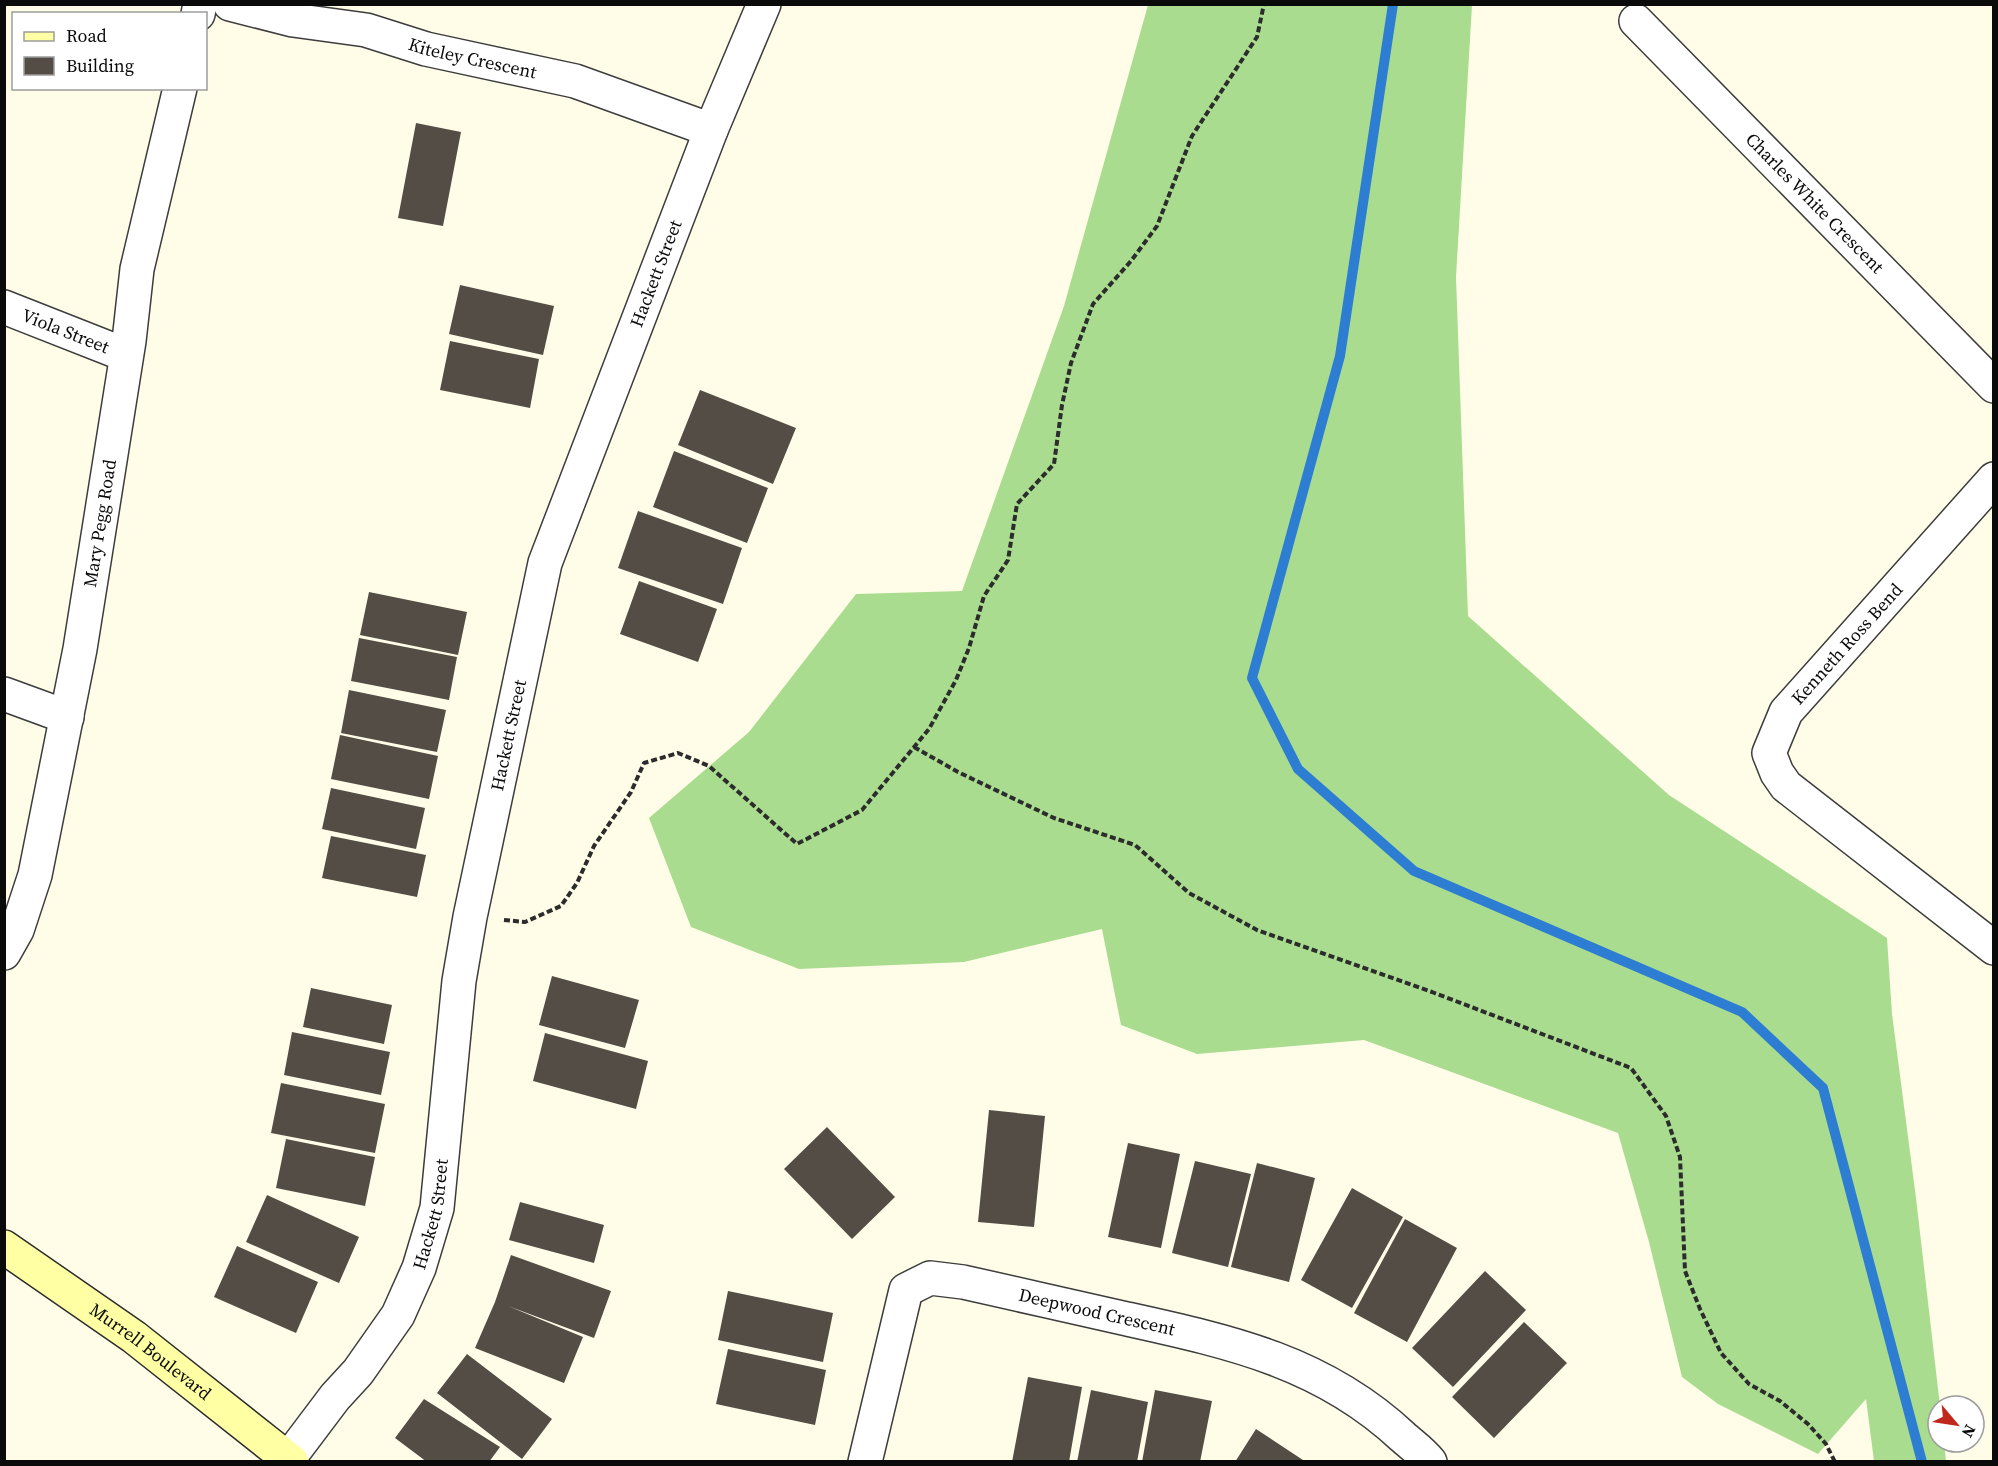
<svg xmlns="http://www.w3.org/2000/svg" width="1998" height="1466" viewBox="0 0 1998 1466" font-family="'Source Serif 4',serif">
<rect width="100%" height="100%" fill="#fffde8"/>
<path fill="#a9dc8f" d="M1148 5H1472L1456 277 1468 616 1669 795 1887 938 1892 1014 1916 1198 1940 1406H1938V1442H1944L1946 1461H1874L1866 1399 1818 1454 1718 1404 1682 1377 1649 1242 1618 1133 1364 1040 1197 1054 1121 1025 1102 929 964 962 799 969 691 927 649 818 749 732 856 594 962 591 1064 306Z"/>
<g fill="none" stroke-linecap="round" stroke-linejoin="round">
<path stroke="#2d7ed3" stroke-width="10" d="M1393 4 1340 356 1252 678 1298 769 1414 871 1742 1012 1823 1088 1922 1462"/>
</g>
<path fill="#534d46" d="M416 123 461 132 443 226 398 218Z
M460 285 554 306 543 355 449 334Z
M450 341 539 359 530 408 440 390Z
M700 390 796 428 773 484 678 445Z
M674 451 768 488 747 543 653 507Z
M638 511 742 548 723 604 618 568Z
M639 581 717 609 698 662 620 634Z
M369 592 467 612 458 655 360 635Z
M359 638 457 657 449 700 351 681Z
M349 690 446 710 437 752 341 733Z
M340 735 438 756 429 799 331 779Z
M331 788 425 808 416 849 322 829Z
M331 836 426 855 417 897 322 878Z
M552 976 639 1000 625 1048 539 1025Z
M311 988 392 1005 384 1044 303 1027Z
M292 1032 390 1052 381 1095 284 1075Z
M545 1033 648 1061 636 1109 533 1081Z
M281 1083 385 1104 375 1153 271 1133Z
M989 1110 1045 1116 1034 1227 978 1222Z
M827 1127 895 1197 852 1239 784 1169Z
M286 1139 375 1157 365 1206 276 1188Z
M1128 1143 1180 1154 1161 1248 1108 1237Z
M1195 1161 1251 1174 1228 1267 1172 1253Z
M1257 1163 1315 1178 1289 1282 1231 1267Z
M1352 1188 1403 1217 1352 1308 1301 1280Z
M267 1195 359 1237 339 1283 246 1242Z
M520 1202 604 1225 594 1263 509 1240Z
M1405 1219 1457 1248 1407 1342 1354 1313Z
M237 1246 318 1282 296 1333 214 1297Z
M511 1255 611 1291 594 1338 508 1306 583 1337 564 1383 475 1348 495 1302Z
M1485 1271 1526 1310 1453 1387 1412 1348Z
M728 1291 833 1313 823 1362 718 1340Z
M1524 1322 1567 1363 1494 1438 1452 1397Z
M728 1349 826 1370 815 1425 716 1404Z
M467 1354 552 1419 522 1459 437 1393Z
M1028 1377 1082 1387 1069 1462H1012Z
M1091 1390 1148 1402 1137 1462H1077Z
M1155 1390 1212 1401 1200 1462H1142Z
M424 1399 500 1447 489 1462H427L395 1438Z
M1256 1429 1306 1462H1235Z"/>
<g fill="none" stroke-linecap="round" stroke-linejoin="round">
<g stroke="#3d3d3d" stroke-width="36">
<g id="street">
<path id="s1" d="M230 4 293 20 366 30 426 49 575 81 711 130"/>
<path d="M198 14 200 4"/>
<path id="s2" d="M1636 21 1994 386"/>
<path id="s3" d="M4 307 126 355"/>
<path d="M1994 479 1786 712 1769 753 1777 773 1786 786 1994 948"/>
<path d="M4 694 67 717"/>
<path id="s4" d="M4 953 17 930 35 875 80 649 129 341 137 269 180 88"/>
<path id="s5" d="M286 1462 335 1397 358 1372 398 1315 419 1268 437 1208 459 981 470 917 545 563 711 130 764 4"/>
<path id="s6" d="M865 1462 906 1290 930 1278 963 1282C1018 1294 1072 1307 1127 1319 1231 1342 1323 1362 1403 1437 1412 1445 1422 1452 1430 1462"/>
</g>
</g>
<g stroke="#2c2c2c" stroke-width="36">
<g id="secondary">
<path id="s7" d="M4 1247 134 1337 292 1462"/>
</g>
</g>
<path stroke="#2c2c2c" stroke-width="4" stroke-dasharray="6 3" stroke-linecap="butt" d="M914 747 958 772 1054 818 1135 845 1189 893 1257 930 1432 992 1631 1068 1666 1116 1680 1157 1685 1271 1700 1309 1721 1353 1749 1384 1780 1401 1808 1424 1826 1444 1835 1462
M504 920 525 922 561 906 577 883 594 846 631 792 644 763 678 753 709 766 797 844 862 810 929 729 956 680 969 648 984 596 1008 560 1017 504 1054 464 1062 405 1071 363 1093 304 1131 261 1157 226 1192 136 1257 37 1264 4"/>
<use href="#street" stroke="#fff" stroke-width="33"/>
<use href="#secondary" stroke="#ffffa3" stroke-width="33"/>
</g>
<g text-anchor="middle" stroke-width="6" stroke-linejoin="round" paint-order="stroke">
<g font-size="18" fill="#0a0a0a" stroke="#fff">
<text dy="6" stroke="none"><textPath href="#s1" startOffset="249">Kiteley Crescent</textPath></text>
<text dy="6" stroke="none"><textPath href="#s2" startOffset="255">Charles White Crescent</textPath></text>
<text dy="6" stroke="none"><textPath href="#s5" startOffset="1264">Hackett Street</textPath></text>
<text dy="6" stroke="none"><textPath href="#s3" startOffset="66">Viola Street</textPath></text>
<text dy="6" stroke="none"><textPath href="#s4" startOffset="442">Mary Pegg Road</textPath></text>
<text transform="translate(1847 644) rotate(-48)" y="6">Kenneth Ross Bend</text>
<text dy="6" stroke="none"><textPath href="#s5" startOffset="778">Hackett Street</textPath></text>
<text dy="6" stroke="none"><textPath href="#s5" startOffset="292">Hackett Street</textPath></text>
<text dy="6" stroke="none"><textPath href="#s6" startOffset="374">Deepwood Crescent</textPath></text>
<text dy="6" stroke="none"><textPath href="#s7" startOffset="180">Murrell Boulevard</textPath></text>
</g>
</g>
<rect width="1998" height="1466" fill="none" stroke="#0a0a0a" stroke-width="12"/>
<rect x="12" y="12" width="195" height="78" fill="#ffffff" stroke="#9d9d9d" stroke-width="1.5"/>
<rect x="24" y="32" width="30" height="9" fill="#ffffa3" stroke="#9d9d9d" stroke-width="1.5"/>
<text x="66" y="42" font-size="18" fill="#0a0a0a">Road</text>
<rect x="24" y="57" width="30" height="18" fill="#534d46" stroke="#9d9d9d" stroke-width="1.5"/>
<text x="66" y="72" font-size="18" fill="#0a0a0a">Building</text>
<g transform="translate(1956 1424) rotate(119)"><circle r="28" fill="#ffffff" stroke="#9d9d9d" stroke-width="1.5"/>
<path d="M0-4.5L10 22L0 15L-10 22Z" fill="#c0281d"/>
<text y="-9" font-size="16" font-weight="bold" text-anchor="middle" fill="#0a0a0a">N</text>
</g>
</svg>
